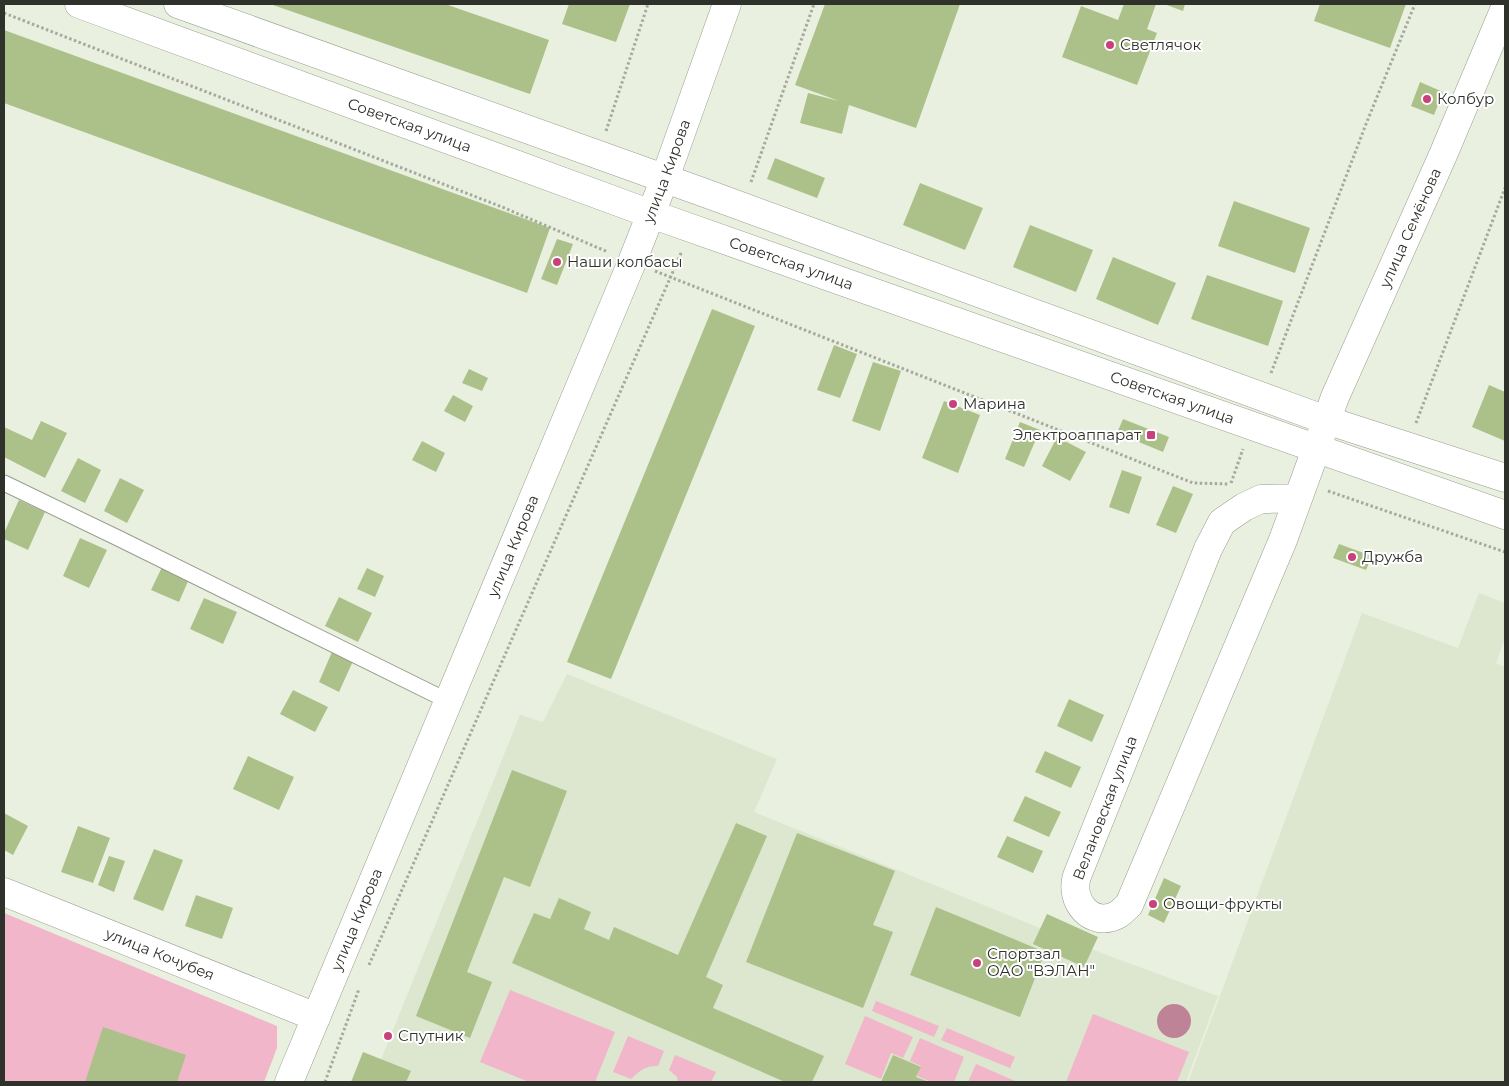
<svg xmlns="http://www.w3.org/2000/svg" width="1509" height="1086" viewBox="0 0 1509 1086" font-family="Montserrat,sans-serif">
<rect width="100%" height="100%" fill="#e9f0df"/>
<path fill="#dde6ce" d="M1479 593 1505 603V638L1496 663 1505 667V1082H1188L1362 613 1458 648Z
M567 674 777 759 754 812 1104 954 1218 996 1186 1082H372L520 715 543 722Z"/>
<path fill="#f1b6c9" d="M4 913 277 1026V1048L264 1082H4Z
M510 990 615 1032 595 1082H529L480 1062Z
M876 1001 939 1026 934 1037 872 1011Z
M1093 1014 1189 1052 1177 1082H1066Z
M865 1016 913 1037 903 1058 891 1053 881 1079 845 1064Z
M947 1028 1015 1057 1010 1068 941 1040Z
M628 1036 664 1051 658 1066C646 1065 639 1071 631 1079L613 1072Z
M920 1038 964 1057 954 1082H931L917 1076 921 1066 910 1061Z
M675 1055 716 1072 711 1082H678L677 1077 669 1070Z
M976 1064 1015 1081 1014 1082H968Z"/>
<path fill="#bf8397" d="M1157 1021a17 17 0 1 1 34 0a17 17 0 1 1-34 0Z"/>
<path fill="#acc189" d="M270 4H445L549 40 530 94Z
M569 4H630L616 42 562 24Z
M825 4H960L916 128 849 105 842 134 800 123 808 93 839 101 795 85Z
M1124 4H1156L1147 29 1157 33 1137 85 1062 57 1081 6 1118 20Z
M1164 4H1185L1183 11Z
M1320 4H1406L1390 48 1314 21Z
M4 30 550 228 527 293 4 103Z
M1420 82 1443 92 1434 115 1411 106Z
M775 158 825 178 817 198 767 179Z
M920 183 983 208 965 250 903 225Z
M1234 201 1310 228 1295 273 1218 246Z
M1030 225 1093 250 1076 292 1013 267Z
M557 239 573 244 557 285 541 279Z
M1113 257 1176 283 1158 325 1096 299Z
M1207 275 1283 301 1268 346 1191 319Z
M712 309 755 326 611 679 567 662Z
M834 345 857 354 840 398 817 390Z
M873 362 901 371 880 431 852 421Z
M469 369 488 378 482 391 462 383Z
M1489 385 1505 392V441L1472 427Z
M453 395 473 406 465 422 444 411Z
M944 401 980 415 958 473 922 458Z
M1123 419 1169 437 1163 452 1117 433Z
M41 421 67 433 45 478 4 457V427L32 440Z
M1020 422 1040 430 1024 467 1005 459Z
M1057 437 1086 452 1070 481 1042 466Z
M422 441 445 453 436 472 412 460Z
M78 458 101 470 85 503 61 491Z
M1122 470 1142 477 1129 514 1109 507Z
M120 478 144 490 127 523 104 511Z
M1173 486 1193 494 1176 533 1156 525Z
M19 500 45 512 28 550 4 539V533Z
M80 538 107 550 89 588 63 576Z
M1339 544 1372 556 1366 570 1333 558Z
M162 567 189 579 179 602 151 590Z
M367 568 384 576 375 597 357 589Z
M339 597 372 613 358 642 325 626Z
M204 598 237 612 223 644 190 629Z
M332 652 353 661 339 692 319 682Z
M293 690 328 707 315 732 280 714Z
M1069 699 1104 715 1092 742 1057 726Z
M1045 751 1081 767 1071 788 1035 772Z
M248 756 294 777 279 810 233 789Z
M512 770 567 791 530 887 504 877 467 972 492 982 470 1038 416 1016Z
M1025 796 1061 812 1049 837 1013 821Z
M4 813 28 826 13 855 4 850Z
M736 823 767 836 706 977 723 985 713 1008 824 1056 812 1082H785L512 963 534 913 550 919 559 898 591 912 584 929 609 940 614 927 678 955Z
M78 826 110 838 93 883 61 872Z
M797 833 895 871 873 925 893 932 863 1008 746 962Z
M1007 836 1043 851 1033 873 997 857Z
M154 849 183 860 163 911 133 899Z
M109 856 125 861 114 892 98 885Z
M1164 878 1181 886 1164 923 1148 915Z
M196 895 233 908 222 939 185 926Z
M936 907 1045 952 1020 1017 910 975Z
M1047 914 1098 937 1084 967 1033 944Z
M103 1027 186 1055 177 1082H85Z
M363 1052 411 1071 406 1082H351Z
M893 1055 921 1067 916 1077 929 1082H881Z"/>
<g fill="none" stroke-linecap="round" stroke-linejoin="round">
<g stroke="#979d8e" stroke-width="17">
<path id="service" d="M4 483 120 539 448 701"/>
</g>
<g stroke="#979d8e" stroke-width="29">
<g id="minor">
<path id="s1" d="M1298 498 1261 499 1244 507 1222 522 1208 549 1077 876C1069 901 1091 928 1117 915 1121 913 1125 908 1129 905L1283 540 1335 397 1443 155 1505 8"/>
<path id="s2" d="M4 892 316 1017"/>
<path id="s3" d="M289 1082 632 262 665 178 727 4"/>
</g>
</g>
<g stroke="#979d8e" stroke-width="29">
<g id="tertiary">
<path id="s4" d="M79 4 651 214 1505 515"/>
<path d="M178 4 705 193 1326 420 1505 478"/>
</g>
</g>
<path stroke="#a5aa9d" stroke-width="3" stroke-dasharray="2.5 2.5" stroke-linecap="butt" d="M4 13 502 207 608 252
M606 131 648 4
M751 182 814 4
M655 271 1193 483 1229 484
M1271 373 1366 124 1415 4
M1416 423 1505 188
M1231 483 1243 449
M1328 491 1505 552
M369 965 682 251
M325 1082 359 989"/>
<use href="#service" stroke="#fff" stroke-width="15"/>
<use href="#minor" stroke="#fff" stroke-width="28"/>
<use href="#tertiary" stroke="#fff" stroke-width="28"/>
</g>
<g fill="#c9407c" stroke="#fff" stroke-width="2">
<circle cx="1110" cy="45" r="5"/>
<circle cx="1427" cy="99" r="5"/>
<circle cx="557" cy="262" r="5"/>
<circle cx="953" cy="404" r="5"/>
<rect x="1146" y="430" width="10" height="10" rx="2.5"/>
<circle cx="1352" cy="557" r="5"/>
<circle cx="1153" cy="904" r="5"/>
<circle cx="977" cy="963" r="5"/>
<circle cx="388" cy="1036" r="5"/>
</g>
<g text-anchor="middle" stroke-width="4" stroke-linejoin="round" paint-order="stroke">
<g font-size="15" fill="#2f312b" stroke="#fff" text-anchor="start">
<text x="1120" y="50">Светлячок</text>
<text x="1437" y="104">Колбур</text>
<text x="567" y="267">Наши колбасы</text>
<text x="963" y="409">Марина</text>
<text x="1141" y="440" text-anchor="end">Электроаппарат</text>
<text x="1362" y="562">Дружба</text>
<text x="1163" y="909">Овощи-фрукты</text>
<text x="987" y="959">Спортзал<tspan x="987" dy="17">ОАО "ВЭЛАН"</tspan></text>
<text x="398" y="1041">Спутник</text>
</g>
<g font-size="15" fill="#2f312b" stroke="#fff">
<text dy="5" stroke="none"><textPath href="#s4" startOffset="352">Советская улица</textPath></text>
<text dy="5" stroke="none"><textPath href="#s3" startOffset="986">улица Кирова</textPath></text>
<text dy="5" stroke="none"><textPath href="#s1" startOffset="1286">улица Семёнова</textPath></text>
<text dy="5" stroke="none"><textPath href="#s4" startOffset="758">Советская улица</textPath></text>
<text dy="5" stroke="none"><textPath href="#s4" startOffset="1162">Советская улица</textPath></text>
<text dy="5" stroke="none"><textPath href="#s3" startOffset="581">улица Кирова</textPath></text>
<text transform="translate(1105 808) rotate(-69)" y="5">Велановская улица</text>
<text dy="5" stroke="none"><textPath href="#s3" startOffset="176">улица Кирова</textPath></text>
<text dy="5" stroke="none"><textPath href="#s2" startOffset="168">улица Кочубея</textPath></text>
</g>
</g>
<rect width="1509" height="1086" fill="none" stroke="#2f312b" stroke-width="10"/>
</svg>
